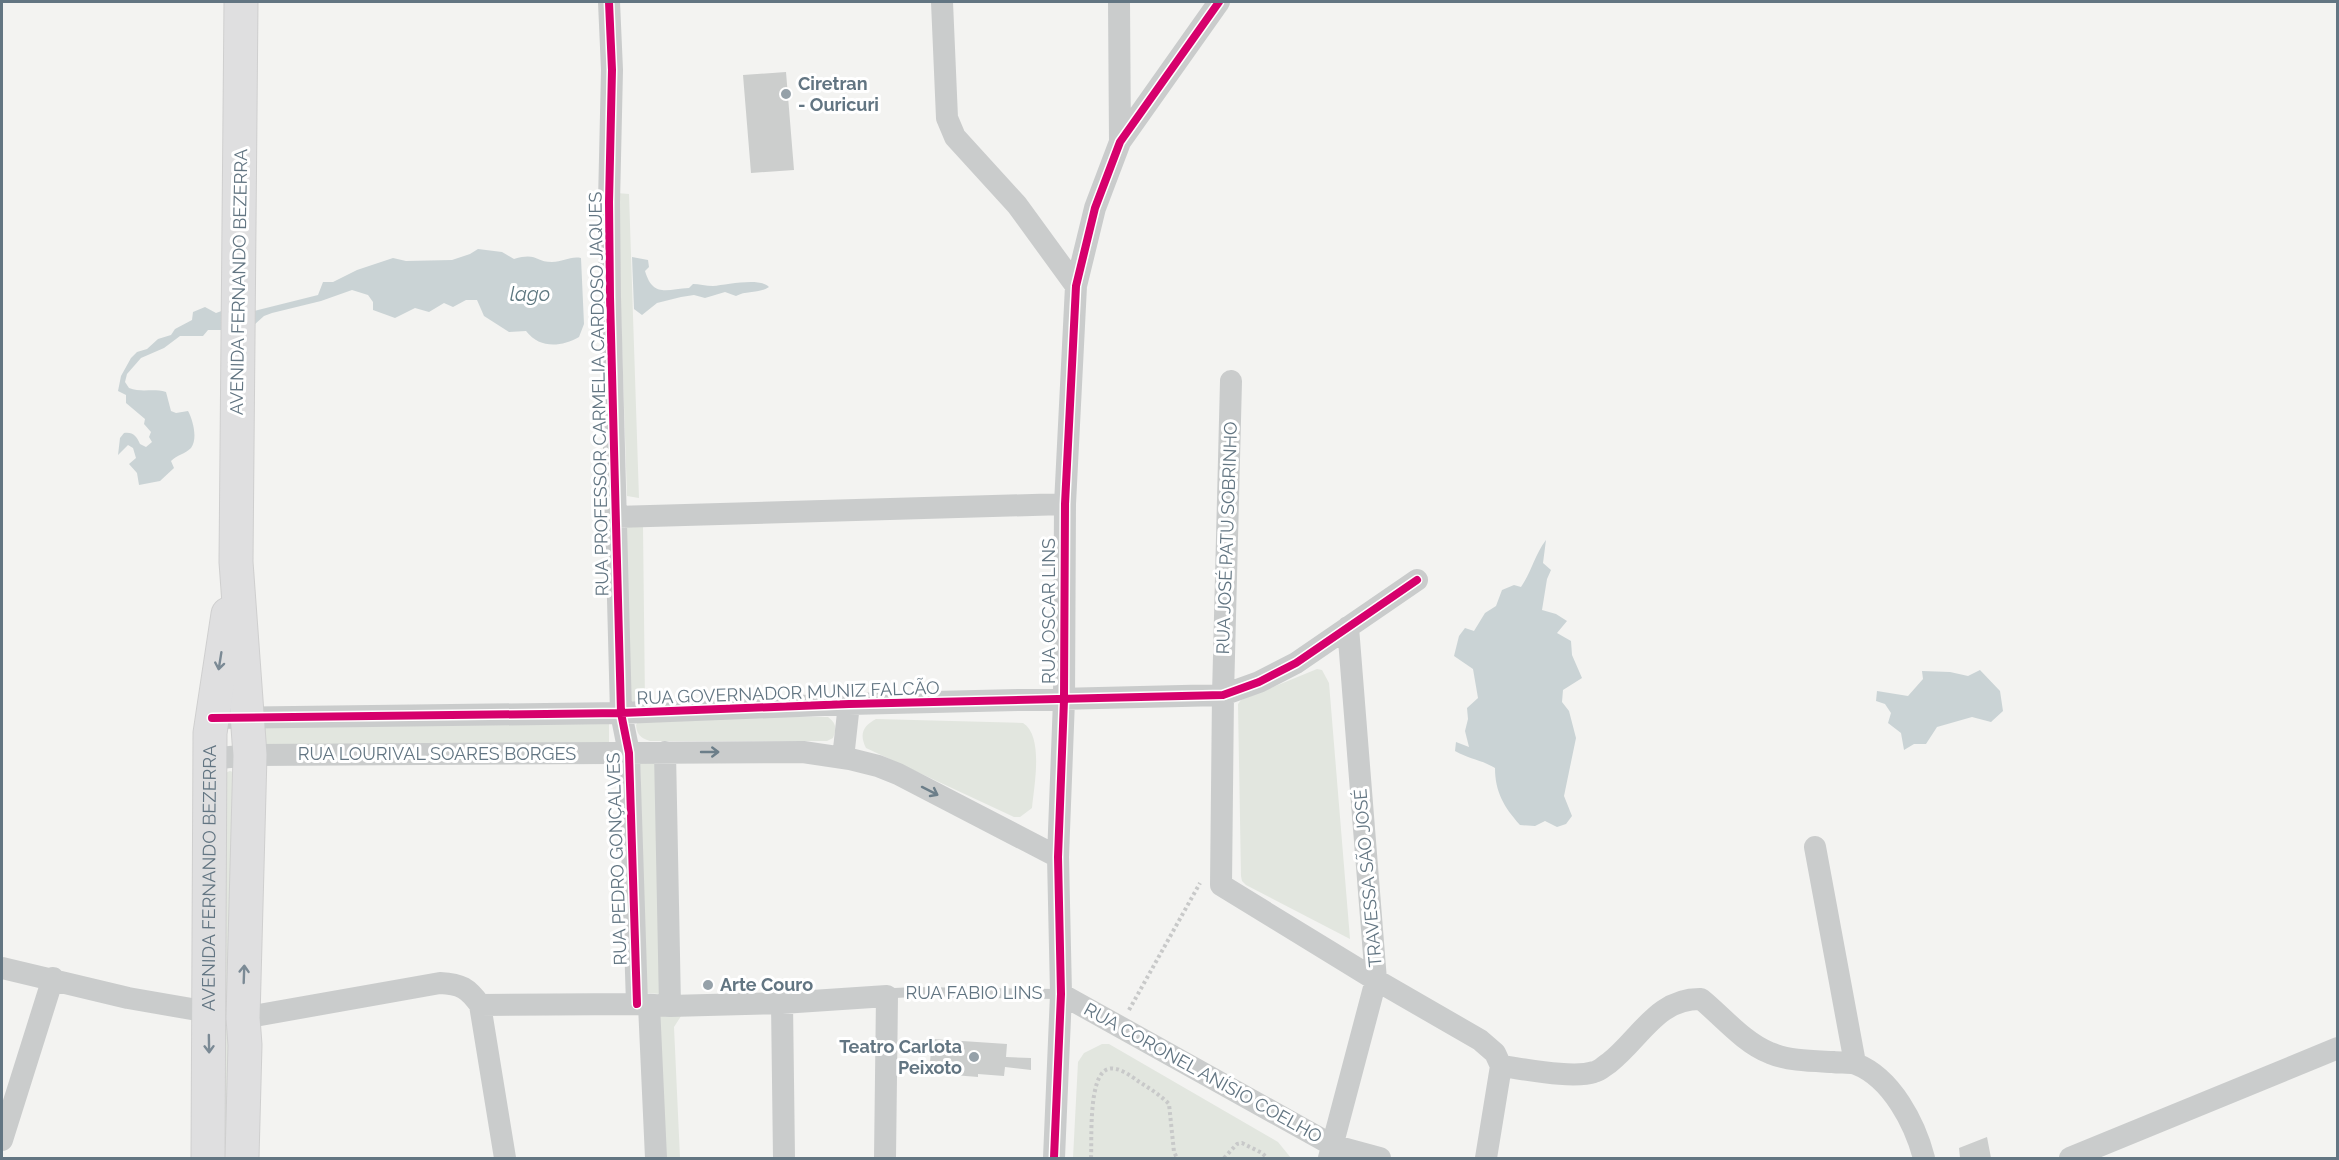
<svg xmlns="http://www.w3.org/2000/svg" width="2339" height="1160" viewBox="0 0 2339 1160" font-family="Raleway,sans-serif">
<rect width="100%" height="100%" fill="#f3f3f1"/>
<path fill="#e2e6df" d="M617 193 629 194 639 498 627 496Z
M625 526 643 527 645 703H628Z
M1317 669 1322 670 1329 683 1350 939 1246 885 1242 881 1241 876 1238 704 1241 700Z
M645 717H828C836 723 837 728 833 738L827 741H650C640 738 637 734 636 725L639 720Z
M876 719 1023 723C1044 736 1034 786 1032 808L1020 817H1014L866 748C859 734 863 726 876 719Z
M609 724V744L256 746 257 725Z
M640 761H651L656 765 661 994 646 993Z
M230 771 239 774 232 1158H213L222 774Z
M683 1013 674 1027 680 1158H662L656 1015Z
M1102 1044H1109L1278 1142 1291 1158H1073L1078 1062 1084 1053Z"/>
<path fill="#cad3d5" d="M478 249 502 252 514 259C537 252 535 262 552 262 563 262 570 256 581 258L584 324 579 337C561 347 540 349 526 331L509 332 484 316 477 300H466L453 307 444 303 429 312 415 308 395 318 373 310V302L368 295 352 290 321 301 272 313 264 316 253 326 254 311 318 295 323 282H333L357 270 393 258 406 261 452 260 470 254Z
M632 257 648 260 649 267 645 271C653 298 667 289 689 288L693 284C699 284 706 286 713 286 726 285 760 277 769 287 758 294 747 290 736 296L725 292 705 298 694 295 681 297 657 303 642 315 634 309Z
M205 307 216 313 227 309 222 330H208L203 336H180L164 348 141 358 127 374 125 382 129 388C142 393 153 388 166 392L171 411 176 413 188 411C193 420 198 439 191 448 185 454 177 455 171 461L174 468 160 481 139 485 137 473 129 464 136 458 133 448 128 445 118 455 120 438 124 433C134 432 136 436 140 444L146 447 152 442 149 437 151 432 144 424 145 419 126 403V395L118 391 121 376 131 358 137 352 147 349 158 339 171 335 175 329 192 320 193 312Z
M1546 540 1543 563 1551 570 1547 579 1542 610 1556 614 1567 621 1557 633 1571 641 1572 655 1582 678 1563 690 1562 702 1569 711 1576 738 1564 796 1572 816 1566 824 1557 827 1545 821 1535 826 1520 825C1504 807 1495 792 1495 768 1482 760 1469 759 1455 751L1456 742 1469 747 1465 731 1468 719 1467 708 1478 698 1473 669 1454 656 1459 636 1465 628 1474 631 1485 613 1496 606 1502 590 1514 585 1521 587C1532 571 1534 556 1546 540Z
M1980 670 2000 691 2003 711 1991 722 1972 717 1937 727 1926 744H1914L1904 750 1901 733 1888 723 1891 713 1885 704 1876 701 1877 691 1908 696 1923 679 1922 671 1950 672 1968 676Z"/>
<path fill="#cccecd" d="M786 72 794 170 751 173 743 75Z
M932 1039 1007 1044 1006 1057 1031 1058V1070L1005 1067 1004 1076 978 1074V1077L929 1073Z
M1987 1137 1991 1158H1960L1959 1148Z"/>
<g fill="none" stroke-linecap="round" stroke-linejoin="round">
<g stroke="#cfcfcf" stroke-width="35">
<g id="primary">
<path d="M241 2 236 562 250 755 243 1018 245 1045 242 1158"/>
<path id="s1" d="M208 1158 210 733 228 614"/>
</g>
</g>
<path stroke="#c8c9c9" stroke-width="4" stroke-dasharray="3 3" stroke-linecap="butt" d="M1129 1010 1200 883
M1091 1158C1092 1140 1088 1075 1108 1069 1118 1066 1131 1076 1138 1081 1149 1088 1160 1095 1169 1104L1174 1152 1177 1158
M1224 1158 1237 1144 1242 1143 1262 1153 1267 1158"/>
<path stroke="#cacccc" stroke-width="10" d="M887 996 895 993 913 992 1061 994"/>
<path stroke="#cacccc" stroke-width="22" d="M609 2 612 70 609 202 610 297 621 713 629 753 637 1004
M942 2 947 118 955 137 1017 205 1076 286
M1119 2 1120 142
M1231 381 1223 695 1221 885 1376 980 1480 1040 1495 1053 1501 1066 1486 1158
M615 517 1065 504
M212 718 621 713 849 704 1223 695 1259 682 1296 663 1417 580
M665 752 670 1006
M843 758 849 704
M210 759 250 755 803 752 850 759 878 766 898 774 1058 857
M1815 847 1855 1063
M2 968 128 998 209 1012
M1061 994 1332 1145 1380 1158
M782 1003 784 1158
M480 1005 637 1004 670 1006 782 1003 887 996 885 1158
M649 1005 656 1158
M243 1018 440 983C461 984 468 988 480 1005L505 1158
M1501 1066C1525 1069 1573 1079 1594 1072 1600 1071 1604 1066 1609 1063 1640 1039 1657 998 1701 999 1722 1016 1744 1043 1770 1053 1789 1061 1812 1061 1833 1062 1840 1063 1850 1062 1856 1064 1892 1078 1915 1124 1924 1158
M2 1140 53 978
M1054 1158 1061 994 1058 857 1064 700 1065 504 1076 286 1095 208 1120 142 1219 2
M1329 1158 1376 980 1348 627
M2070 1158 2338 1048"/>
<use href="#primary" stroke="#dfdfe0" stroke-width="33"/>
<g stroke="#fff" stroke-width="11">
<path id="cycleway" d="M609 2 612 70 609 202 610 297 621 713 629 753 637 1004
M212 718 621 713 849 704 1223 695 1259 682 1296 663 1417 580
M1054 1158 1061 994 1058 857 1064 700 1065 504 1076 286 1095 208 1120 142 1219 2"/>
</g>
<use href="#cycleway" stroke="#d6006c" stroke-width="8"/>
</g>
<defs><path id="oneway-shaft" d="M-6 0H5M1.5-3L5.5 0L1.5 3" fill="none" stroke-width="1.6" stroke-linecap="round" stroke-linejoin="round" transform="scale(1.5)"/></defs>
<g stroke="#7b8a95">
<use href="#oneway-shaft" transform="translate(220 661) rotate(99)"/>
<use href="#oneway-shaft" transform="translate(244 974) rotate(-88)"/>
<use href="#oneway-shaft" transform="translate(209 1044) rotate(89)"/>
</g>
<g stroke="#6c7e89">
<use href="#oneway-shaft" transform="translate(710 752)"/>
<use href="#oneway-shaft" transform="translate(930 791) rotate(27)"/>
</g>
<g fill="#95a1a9" stroke="#fff" stroke-width="2">
<circle cx="786" cy="94" r="6"/>
<circle cx="708" cy="985" r="6"/>
<circle cx="974" cy="1057" r="6"/>
</g>
<g text-anchor="middle" stroke-width="6" stroke-linejoin="round" paint-order="stroke">
<g font-size="18" font-weight="bold" fill="#627582" stroke="#fff" text-anchor="start">
<text x="798" y="90">Ciretran<tspan x="798" dy="21">- Ouricuri</tspan></text>
<text x="720" y="991">Arte Couro</text>
<text x="962" y="1053" text-anchor="end">Teatro Carlota<tspan x="962" dy="21">Peixoto</tspan></text>
</g>
<g font-size="18" fill="#627582" stroke="#fff">
<text transform="translate(239 282) rotate(-89)" y="6">AVENIDA FERNANDO BEZERRA</text>
<text transform="translate(599 394) rotate(-91)" y="6">RUA PROFESSOR CARMELIA CARDOSO JAQUES</text>
<text transform="translate(1227 538) rotate(-88)" y="6">RUA JOSÉ PATU SOBRINHO</text>
<text transform="translate(1049 611) rotate(-90)" y="6">RUA OSCAR LINS</text>
<text transform="translate(788 693) rotate(-2)" y="6">RUA GOVERNADOR MUNIZ FALCÃO</text>
<text x="437" y="760">RUA LOURIVAL SOARES BORGES</text>
<text transform="translate(617 859) rotate(-92)" y="6">RUA PEDRO GONÇALVES</text>
<text dy="6" stroke="none"><textPath href="#s1" startOffset="280">AVENIDA FERNANDO BEZERRA</textPath></text>
<text transform="translate(1368 878) rotate(-95)" y="6">TRAVESSA SÃO JOSÉ</text>
<text x="974" y="999">RUA FABIO LINS</text>
<text transform="translate(1203 1073) rotate(29)" y="6">RUA CORONEL ANÍSIO COELHO</text>
</g>
<g font-size="20" font-style="italic" fill="#5e7880" stroke="#fff">
<text x="530" y="301">lago</text>
</g>
</g>
<rect width="2339" height="1160" fill="none" stroke="#627582" stroke-width="6"/>
</svg>
